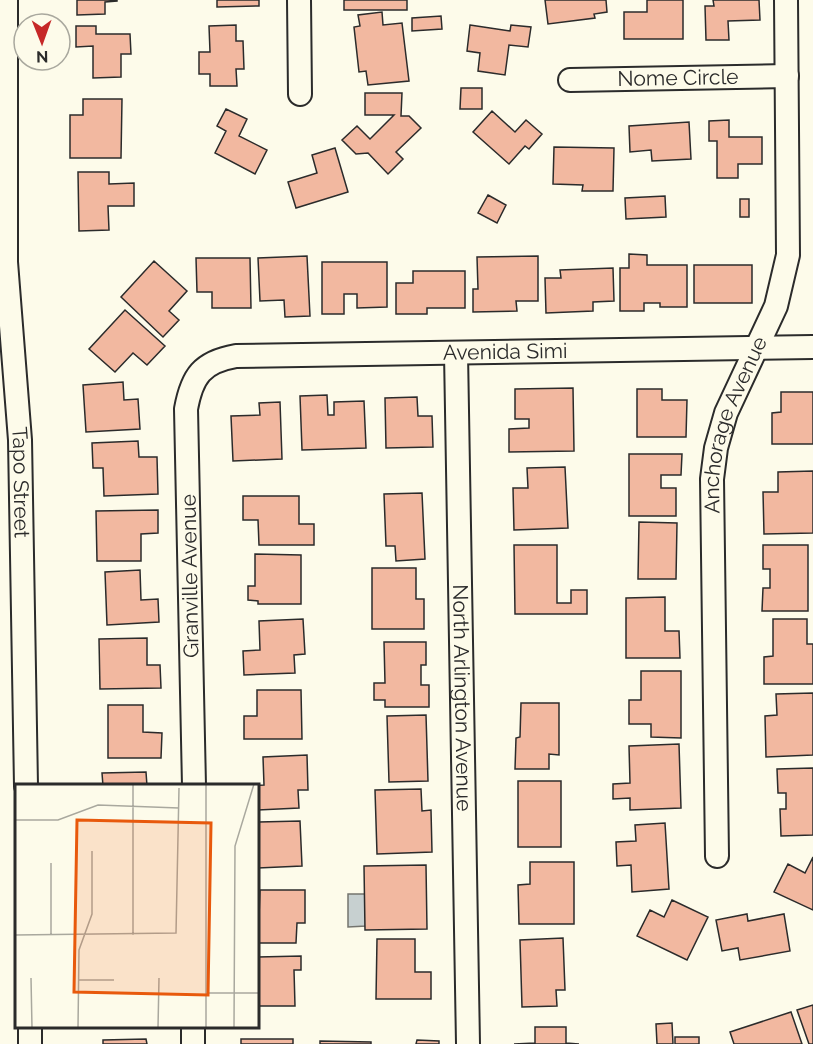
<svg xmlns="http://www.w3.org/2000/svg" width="813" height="1044" viewBox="0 0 813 1044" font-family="Raleway,sans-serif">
<rect width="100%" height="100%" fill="#fdfbea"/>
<path fill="#c7d0d0" stroke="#74746e" stroke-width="1.5" d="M348 894H365L366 926 348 927Z"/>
<path fill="#f2b8a0" stroke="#2b2b2b" stroke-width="1.5" d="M77 0H117V1L105 2V14L77 15Z
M217 0H259V6L217 7Z
M344 0H407V10H344Z
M545 0H606L607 12 594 14 595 18 548 24Z
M647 0H683V39H624V12H647Z
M713 0H759L760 20 728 21 729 40H706L705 6H714Z
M382 12 383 25 402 23 409 81 368 85 366 71 359 72 354 27 360 26 358 15Z
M441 16 442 29 412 31V18Z
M236 25V41H243L244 69H236L237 86H210V74H199V52H210L209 26Z
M470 25 510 31 511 25 531 27 528 47 509 45 505 75 478 71 480 53 467 51Z
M76 26H96V34H130L131 54H121V77L93 78V46L76 47Z
M461 88H482V109H460Z
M365 93H402L401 116H409L421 128 396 152 403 159 388 174 368 153 356 154 342 140 357 126 370 139 394 115H365Z
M83 99H122L121 158H70V115H83Z
M226 109 247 119 239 136 267 150 255 174 215 153 226 131 217 126Z
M492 111 515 132 526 120 542 134 529 149 525 146 509 164 473 132Z
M729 120V137H762V164H738V178H717V141H709V121Z
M689 122 691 159 652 161 651 150 630 152 629 126Z
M554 147 614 148 613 191H582L583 185 553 184Z
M335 148 348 192 296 208 288 182 317 173 312 155Z
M78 172H109V184L134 183V206H108L109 230 79 231Z
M488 195 506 205 497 223 478 213Z
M665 196 666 217 626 219 625 198Z
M740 199H749V217H740Z
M629 254 647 255V265H687V307H660V303H644V311H620V268H629Z
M307 256 310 316 285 317 284 300 260 301 258 258Z
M538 256V301H516L517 311 473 312V289H478L477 257Z
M196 258H250L251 308H212V292H197Z
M154 261 187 291 169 311 179 320 163 337 121 297Z
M322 262H387V307L357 308V294H344V314H322Z
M694 265H752V303H694Z
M613 268 614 301 593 302V311L546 313 545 278H561L560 270Z
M413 271H465V308H427V314H396V283H413Z
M125 310 165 346 147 365 133 353 115 372 89 349Z
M123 382 124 400 138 399 140 429 86 432 83 385Z
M573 388 574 451 509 452V429L529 428V419H515V389Z
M637 389H662V400H687L686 437H637Z
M781 392H813V444H772V413L781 412Z
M327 395 328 415H334V402L364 401 366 448 302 450 300 396Z
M417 397 418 416H432L433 447 386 448 385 398Z
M280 402 282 459 233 461 231 416 260 415 259 403Z
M138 441 139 457H157L158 494 104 496 103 468H93L92 443Z
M629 454H682L681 475H661V488H676V516H629Z
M565 467 568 528 514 530 513 488H528L527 468Z
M813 471V533L764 534 763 492H778V472Z
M422 493 425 559 396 561 395 546H386L384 494Z
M243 496H299V524H314V545H259L258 520H243Z
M158 510V533L141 534V561H97L96 511Z
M639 522 677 523 676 579H638Z
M514 545H557V603H571V590H587V614H515Z
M763 545H808V611H762L763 588H770V569H763Z
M255 554 301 555V604H258V601L248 600V586H255Z
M372 568H416V599H424V629H372Z
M140 570 141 600 158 599 159 622 107 625 105 572Z
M665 597V631H679L680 658H626V598Z
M303 619 305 654 294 655 295 673 244 675 243 651 260 650 259 621Z
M773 619H807V644H813V684H764V657L773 656Z
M147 638V665H160L161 688 100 689 99 639Z
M384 642H426V665H421V685H429V707H385V700H374V683H385Z
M641 671H681V738L651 737V724H629V700H641Z
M257 690H301L302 739H244V716H257Z
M813 693V755L766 757 765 716 777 715 776 694Z
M521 703H559V755L549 754V769H515L516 738 520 737Z
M108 705H143V732L162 733 161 758H108Z
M426 715 428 781 389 782 387 716Z
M679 744 681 808 630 810V798L613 799V784L630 783 629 746Z
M307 755 308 790H298L299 808 258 810V786H247L264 785 263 757Z
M813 768V835L781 836 780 809H786V793H778L777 769Z
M146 772 147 786H103L102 773Z
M518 781H561V847H518Z
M421 789 422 811 431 810 432 852 377 854 375 790Z
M300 821 302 866 258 868 259 822Z
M665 823 669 889 632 892 631 865 617 866 616 842 636 841 635 825Z
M813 857V910L774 892 788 864 805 873Z
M530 862H574V924H519L518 885 530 884Z
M426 865 427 929 365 930 364 866Z
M260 890H305V923H297L296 943H258Z
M672 900 708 917 687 960 637 936 650 910 664 917Z
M747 914 748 921 784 914 790 951 740 960 738 948 722 951 716 920Z
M563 938 565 990H556L557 1006 522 1007 520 940Z
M377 939H415V972H431V999H376Z
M301 956V970H294L295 1006H258V957Z
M813 1005V1044H809L797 1010Z
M791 1012 802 1044H734L730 1032Z
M672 1023 673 1044H657L656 1024Z
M535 1027H566V1043L579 1044H514L535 1043Z
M675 1037H699V1044H675Z
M146 1039 147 1044H103V1040Z
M241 1039H293V1044H241Z
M417 1040 439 1041V1044H416Z
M320 1041 371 1042V1044H320Z"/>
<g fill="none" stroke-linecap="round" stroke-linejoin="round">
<g stroke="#2b2b2b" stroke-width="26">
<g id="minor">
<path id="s1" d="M6 0V262L20 440 26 786"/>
<path d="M299 0 300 94"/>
<path id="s2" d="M570 80 787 76"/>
<path id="s3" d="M456 353 468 1044"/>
<path id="s4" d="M194 786 186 409C192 376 202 362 236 356L813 347"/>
<path id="s5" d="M717 856 712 479 716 448 726 413 776 306 788 255 786 0"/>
<path d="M30 1028V1044"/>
<path d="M193 1028V1044"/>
</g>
</g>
<use href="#minor" stroke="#fdfbea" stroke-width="22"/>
</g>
<g text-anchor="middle" stroke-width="4.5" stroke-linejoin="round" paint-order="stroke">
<g font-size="21" fill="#2b2b2b" stroke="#fdfbea">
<text dy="7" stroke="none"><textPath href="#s2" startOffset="108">Nome Circle</textPath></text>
<text dy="7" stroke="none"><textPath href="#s4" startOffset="726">Avenida Simi</textPath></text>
<text dy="7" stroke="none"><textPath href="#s5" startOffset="435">Anchorage Avenue</textPath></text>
<text dy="7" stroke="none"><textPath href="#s1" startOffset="483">Tapo Street</textPath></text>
<text transform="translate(190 576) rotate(-91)" y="7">Granville Avenue</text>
<text dy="7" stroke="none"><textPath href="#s3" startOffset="345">North Arlington Avenue</textPath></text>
</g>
</g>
<g transform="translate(15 784)">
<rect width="244" height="244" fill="#fdfbea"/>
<path fill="none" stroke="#a9a89e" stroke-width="1.5" d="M191 0V244M0 36H43L83 21 164 24M0 151 161 149 164 4M36 151V79M118 151V0M16 194 17 244M63 196H99M192 209H245M63 244 64 166 77 130V67M63 244H99M143 244 144 194M219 244 220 62 239 0"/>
<path fill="#e8590c" fill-opacity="0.15" stroke="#e8590c" stroke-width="3" d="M62 36 196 39 193 211 59 208Z"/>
<rect width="244" height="244" fill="none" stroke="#2b2b2b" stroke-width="3"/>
</g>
<g transform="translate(42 42) rotate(179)"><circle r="28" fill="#fdfbea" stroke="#a9a89e" stroke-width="1.5"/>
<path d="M0-4.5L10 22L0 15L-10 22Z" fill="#c62828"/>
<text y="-9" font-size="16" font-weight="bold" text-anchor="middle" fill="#2b2b2b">N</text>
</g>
</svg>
